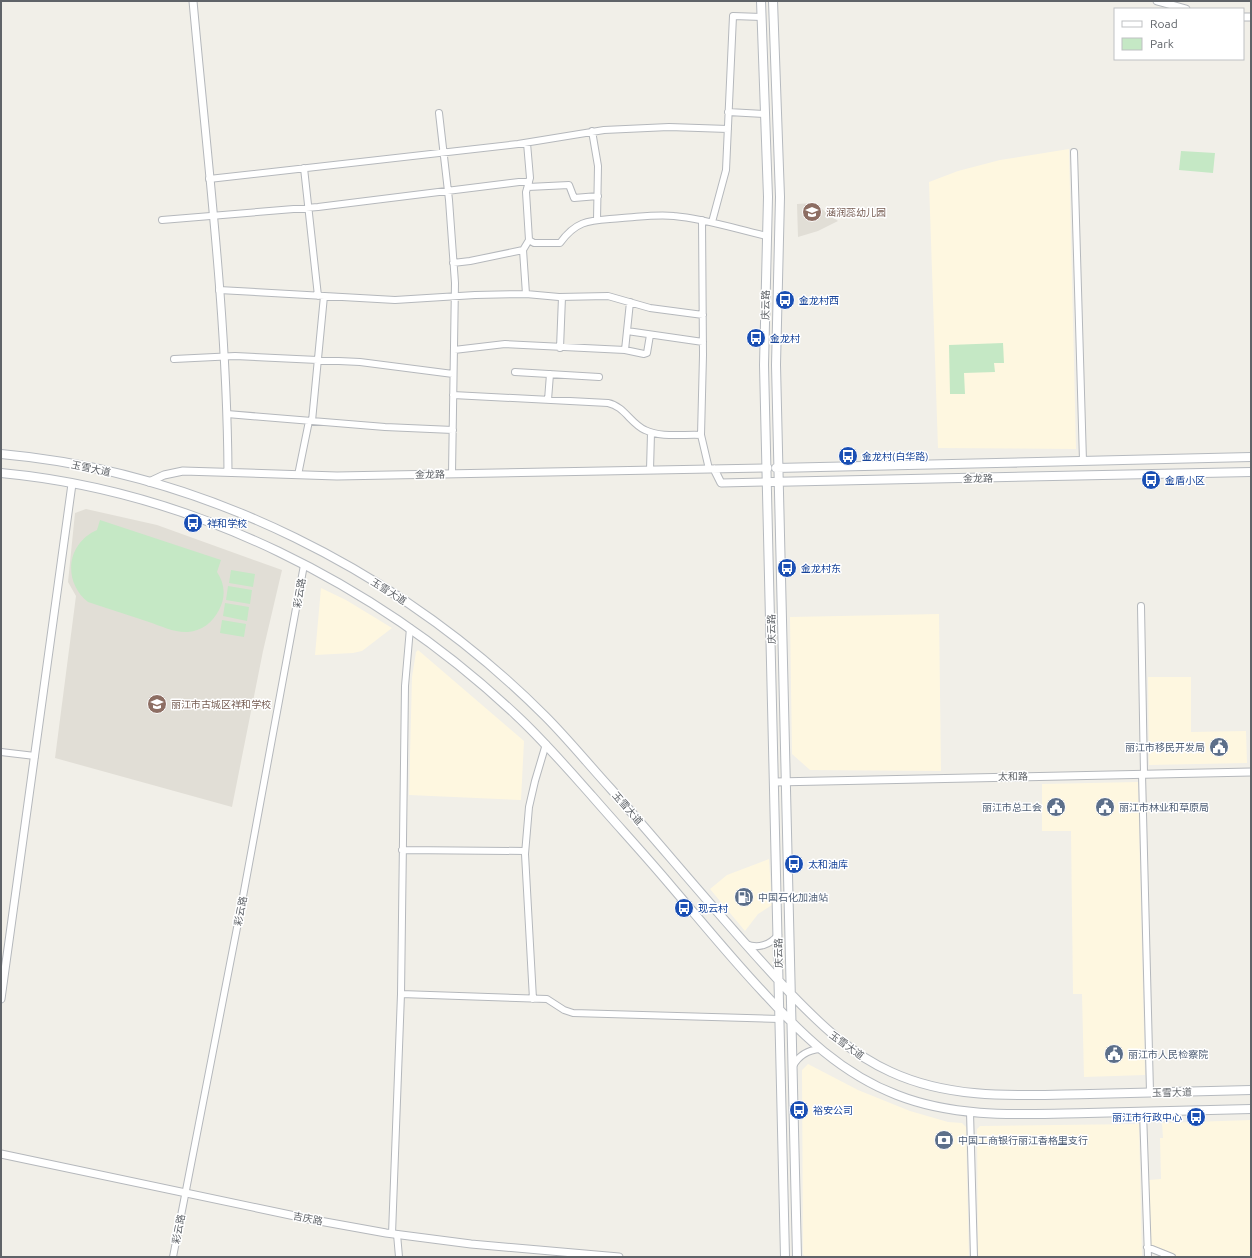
<svg xmlns="http://www.w3.org/2000/svg" width="1252" height="1258" viewBox="0 0 1252 1258" font-family="Ubuntu,'Noto Sans SC',sans-serif">
<rect width="100%" height="100%" fill="#f1efe8"/>
<path fill="#fef7e0" d="M1069 149 1076 449 938 448 929 182 958 171 1000 160Z
M321 588 346 600 392 628 362 651 353 653 315 655Z
M939 614 941 771 810 770 792 754 790 617Z
M418 650 524 741 521 800 409 795 412 677 416 652Z
M1148 677H1191V732L1246 731 1247 763 1149 765Z
M1138 782 1145 1075 1084 1077 1082 994H1073L1071 831H1042V784Z
M769 859 772 905 758 914 745 931 710 889 727 875Z
M808 1064 858 1090 910 1111 948 1122 962 1123 966 1127 969 1257H805L803 1254 802 1070Z
M1251 1120V1257H1177L1151 1246 1149 1180 1161 1179 1160 1138H1163L1162 1123Z
M1139 1124 1142 1257H978L977 1129 980 1126Z"/>
<path fill="#e1ded6" d="M814 203 838 221 818 231 798 237 797 204Z
M86 509 157 525 282 570 263 651 232 807 55 758 76 596 68 582 75 513Z"/>
<path fill="#c5e8c5" d="M1181 151 1215 153 1213 173 1179 170Z
M1003 343 1004 363H994L995 372 964 373 965 394H950L949 345Z
M100 520 221 560 217 572C225 584 226 597 219 610 213 622 202 631 188 632 175 633 161 626 149 622 129 615 108 609 88 602 62 581 67 543 97 530Z
M231 570 255 574 253 587 229 583Z
M228 586 252 590 250 604 226 600Z
M225 603 249 607 247 621 223 616Z
M222 620 246 624 244 637 220 633Z"/>
<g fill="none" stroke-linecap="round" stroke-linejoin="round">
<g stroke="#b5b8bc" stroke-width="8">
<path id="minor" d="M728 112 765 114
M439 113 449 200 455 283 452 473
M592 131 598 166 597 220
M1074 152 1083 461
M304 168 318 296
M209 179 518 144 604 130 669 127 728 129
M528 187 569 185 574 198 598 196
M162 220 318 207 519 182H529
M702 220 703 355 701 435 709 469
M712 222 726 170 733 16 762 17
M529 240 534 243H560C578 218 592 221 622 218 639 217 657 214 674 216 706 219 736 229 767 236
M453 263 470 261 523 250
M219 290 395 300 475 295 526 294 559 297 608 296 650 308 703 315
M526 294 523 250 529 240 526 192 530 178 527 143
M627 331 703 342
M560 348 562 297
M454 350 505 344 625 350 630 302
M625 350 644 354 647 353 650 335
M174 359 235 356 360 362 453 374
M515 372 599 377
M453 395 608 403C624 406 631 424 645 430 661 438 684 434 701 435
M548 400 550 374
M227 414 385 427 453 430
M312 421 324 296
M650 470 651 433
M298 475 309 421
M1141 606 1144 774
M1 752 35 756
M1142 774 1150 1092
M402 850 525 851
M746 944C758 949 770 945 778 935
M401 994 547 999 564 1010 573 1013 780 1019
M533 999 525 854 529 807 535 781 546 744
M793 1066C799 1055 808 1050 820 1049
M970 1112 974 1257
M1143 1112 1148 1257
M392 1234 401 994 405 686 410 628
M397 1234 399 1257
M1147 1247 1172 1257
M173 1257 242 902 304 565"/>
</g>
<g stroke="#b5b8bc" stroke-width="9">
<path id="tertiary" d="M193 1C207 157 227 315 228 472
M1157 1 1186 9
M1243 17H1251
M714 469 721 483 768 482
M149 482 164 475 183 471 337 476 768 468
M775 782 1251 772
M1 999 72 484
M1 1154 314 1220 386 1233 471 1244 619 1257"/>
</g>
<g stroke="#b6babf" stroke-width="10">
<path id="secondary" d="M761 1 768 197 764 365 785 1257
M773 1 780 197 776 365 797 1257
M1 454C204 472 401 572 545 716 568 739 589 765 611 789 671 857 729 928 791 994 821 1025 851 1054 891 1072 954 1101 1023 1095 1090 1094 1144 1093 1197 1091 1251 1090
M776 468 1251 457
M1 473C193 491 377 584 516 715 543 740 568 769 592 796 618 826 645 855 671 886 701 921 731 958 763 992 802 1035 842 1074 897 1095 958 1119 1024 1114 1088 1113 1142 1112 1197 1110 1251 1109
M768 482 1251 472"/>
</g>
<use href="#minor" stroke="#fff" stroke-width="6"/>
<use href="#tertiary" stroke="#fff" stroke-width="7"/>
<use href="#secondary" stroke="#fff" stroke-width="8"/>
</g>
<defs>
<g id="school-disc" transform="scale(1)"><circle r="9.5" fill="#8d6e63" stroke="#fff"/><path d="M0-5L7-2L0 1L-7-2ZM-4 1L0 2.5L4 1V4Q0 6-4 4Z" fill="#fff"/></g>
<g id="bus-disc" transform="scale(1)"><circle r="9.5" fill="#1a4fb4" stroke="#fff"/><path d="M-5-6H5V4H4V6H2V4H-2V6H-4V4H-5ZM-3.5-4V0h7V-4ZM-3.5 1.2v1.5H-2V1.2ZM2 1.2v1.5H3.5V1.2Z" fill="#fff"/></g>
<g id="civic-disc" transform="scale(1)"><circle r="9.5" fill="#5c6f8a" stroke="#fff"/><path d="M-.6-6.5H3V-4.5H.6V-3L4-1V1h2V6H-6V1h2V-1L-.6-3ZM-1.2 2.5V6h2.4V2.5Z" fill="#fff"/></g>
<g id="fuel-disc" transform="scale(1)"><circle r="9.5" fill="#5c6f8a" stroke="#fff"/><path d="M-5.5-6h7V0h2V4h1.3V-2.5L3-4.5l.8-.8L6-3V5H2.5V1h-1V6h-7ZM-4.2-4.7v3.2H.2V-4.7Z" fill="#fff"/></g>
<g id="bank-disc" transform="scale(1)"><circle r="9.5" fill="#5c6f8a" stroke="#fff"/><path d="M-6-4H6V4H-6ZM0-2.3a2.3 2.3 0 1 0 0 4.6a2.3 2.3 0 1 0 0-4.6Z" fill="#fff"/></g>
</defs>
<g fill-rule="evenodd">
<use href="#school-disc" x="812" y="212"/>
<use href="#bus-disc" x="785" y="300"/>
<use href="#bus-disc" x="756" y="338"/>
<use href="#bus-disc" x="848" y="456"/>
<use href="#bus-disc" x="1151" y="480"/>
<use href="#bus-disc" x="193" y="523"/>
<use href="#bus-disc" x="787" y="568"/>
<use href="#school-disc" x="157" y="704"/>
<use href="#civic-disc" x="1219" y="747"/>
<use href="#civic-disc" x="1056" y="807"/>
<use href="#civic-disc" x="1105" y="807"/>
<use href="#bus-disc" x="794" y="864"/>
<use href="#fuel-disc" x="744" y="897"/>
<use href="#bus-disc" x="684" y="908"/>
<use href="#civic-disc" x="1114" y="1054"/>
<use href="#bus-disc" x="799" y="1110"/>
<use href="#bus-disc" x="1196" y="1117"/>
<use href="#bank-disc" x="944" y="1140"/>
</g>
<g text-anchor="middle" stroke-width="3" stroke-linejoin="round" paint-order="stroke">
<g font-size="10" fill="#785e54" stroke="#fff" text-anchor="start">
<text x="826" y="216">涵润蕊幼儿园</text>
<text x="171" y="708">丽江市古城区祥和学校</text>
</g>
<g font-size="10" fill="#164399" stroke="#fff" text-anchor="start">
<text x="799" y="304">金龙村西</text>
<text x="770" y="342">金龙村</text>
<text x="862" y="460">金龙村(白华路)</text>
<text x="1165" y="484">金盾小区</text>
<text x="207" y="527">祥和学校</text>
<text x="801" y="572">金龙村东</text>
<text x="808" y="868">太和油库</text>
<text x="698" y="912">现云村</text>
<text x="813" y="1114">裕安公司</text>
<text x="1182" y="1121" text-anchor="end">丽江市行政中心</text>
</g>
<g font-size="10" fill="#5f6368" stroke="#fff">
<text transform="translate(765 305) rotate(-89)" y="4">庆云路</text>
<text transform="translate(91 468) rotate(12)" y="4">玉雪大道</text>
<text transform="translate(430 474) rotate(-1)" y="4">金龙路</text>
<text transform="translate(978 478) rotate(-1)" y="4">金龙路</text>
<text transform="translate(389 591) rotate(32)" y="4">玉雪大道</text>
<text transform="translate(299 593) rotate(-80)" y="4">彩云路</text>
<text transform="translate(771 629) rotate(-91)" y="4">庆云路</text>
<text transform="translate(1013 776) rotate(-1)" y="4">太和路</text>
<text transform="translate(628 808) rotate(49)" y="4">玉雪大道</text>
<text transform="translate(240 911) rotate(-79)" y="4">彩云路</text>
<text transform="translate(778 953) rotate(-91)" y="4">庆云路</text>
<text transform="translate(847 1045) rotate(36)" y="4">玉雪大道</text>
<text transform="translate(1172 1092) rotate(-1)" y="4">玉雪大道</text>
<text transform="translate(308 1218) rotate(11)" y="4">吉庆路</text>
<text transform="translate(178 1229) rotate(-79)" y="4">彩云路</text>
</g>
<g font-size="10" fill="#4e5e75" stroke="#fff" text-anchor="start">
<text x="1205" y="751" text-anchor="end">丽江市移民开发局</text>
<text x="1042" y="811" text-anchor="end">丽江市总工会</text>
<text x="1119" y="811">丽江市林业和草原局</text>
<text x="758" y="901">中国石化加油站</text>
<text x="1128" y="1058">丽江市人民检察院</text>
<text x="958" y="1144">中国工商银行丽江香格里支行</text>
</g>
</g>
<rect width="1252" height="1258" fill="none" stroke="#5f6368" stroke-width="4"/>
<rect x="1114" y="8" width="130" height="52" fill="#ffffff" stroke="#bfc1c3"/>
<rect x="1122" y="21" width="20" height="6" fill="#ffffff" stroke="#bfc1c3"/>
<text x="1150" y="28" font-size="12" fill="#5f6368">Road</text>
<rect x="1122" y="38" width="20" height="12" fill="#c5e8c5" stroke="#bfc1c3"/>
<text x="1150" y="48" font-size="12" fill="#5f6368">Park</text>
</svg>
